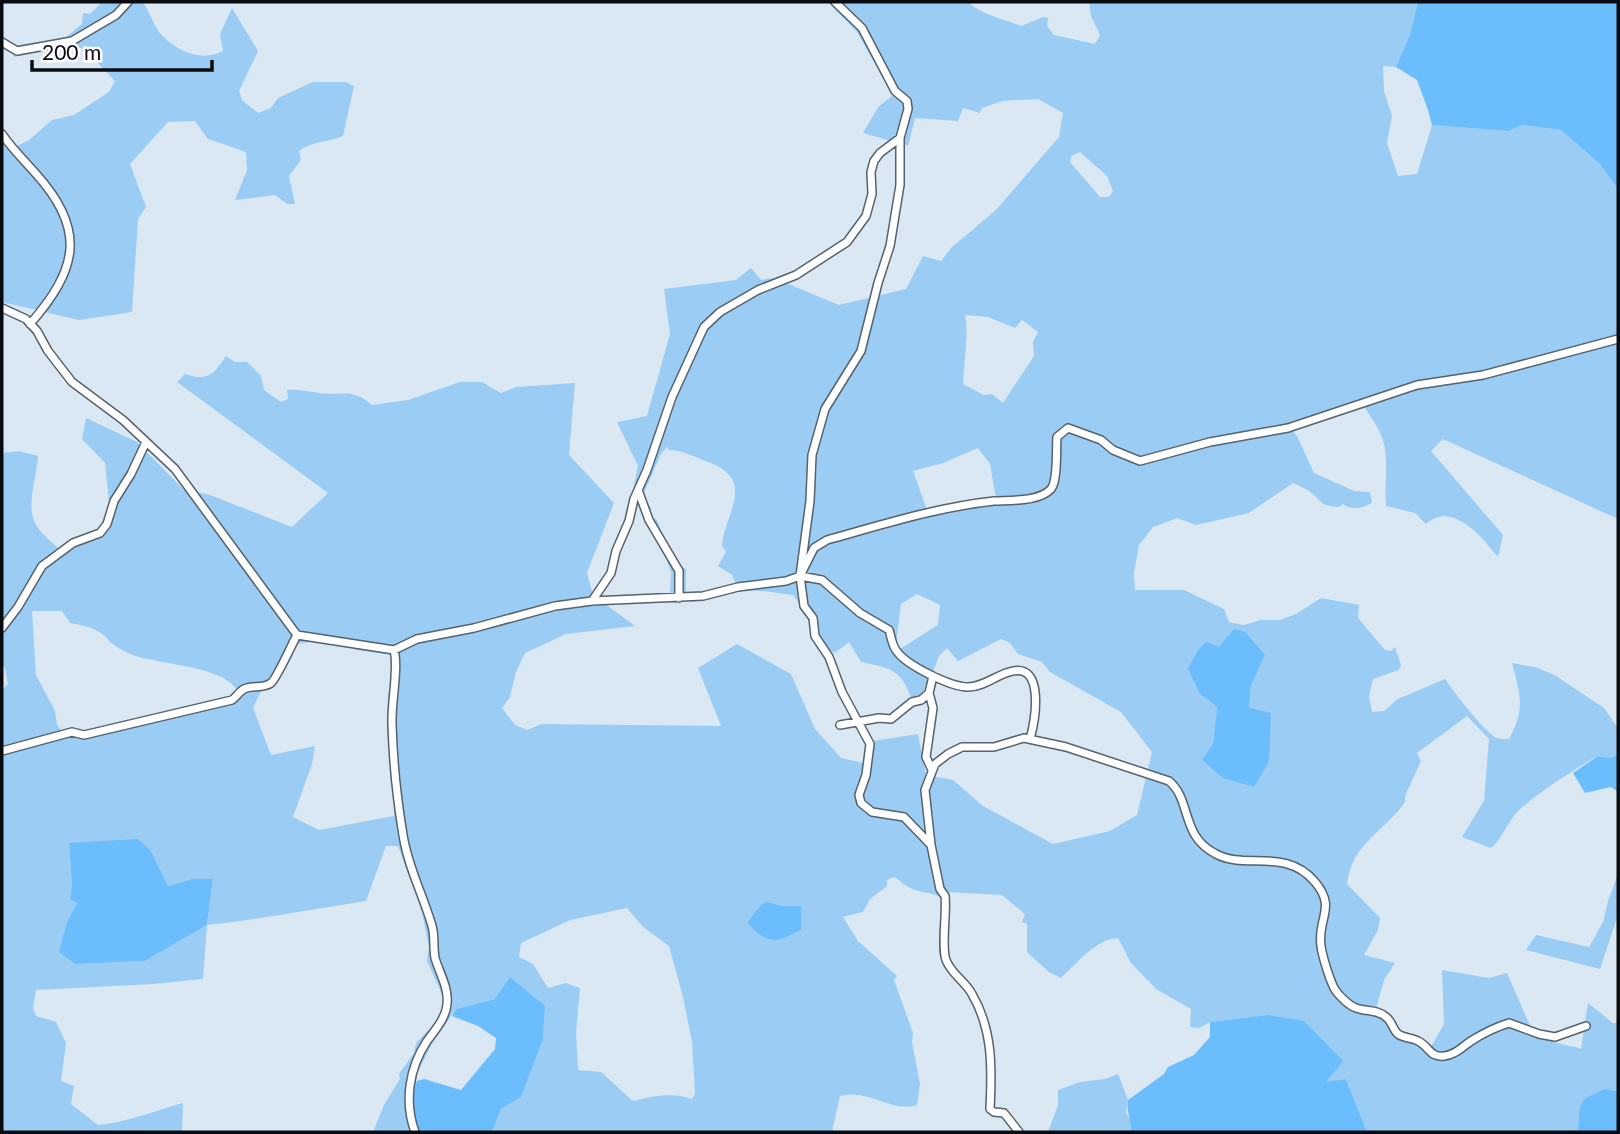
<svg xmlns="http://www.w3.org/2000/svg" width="1620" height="1134" viewBox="0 0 1620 1134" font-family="Lato,sans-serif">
<rect width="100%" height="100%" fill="#dae8f4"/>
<path fill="#9accf4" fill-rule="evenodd" d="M102 2H143C149 11 153 23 159 32 174 50 201 63 223 51L220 34 232 8 258 51 239 91 242 100 258 113 271 108 278 98 313 82H346L354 86 343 136C329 142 311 141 299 151L301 160 289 176 295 204H287L275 195 235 200 247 170 246 152 208 139 195 121 168 122 130 164 146 207 138 219 132 312 79 320 2 302V127L15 147 29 140 52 120 74 115 109 92 115 81 83 48 54 49 14 57 13 46 65 38 82 24 83 13 90 14Z
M828 2H968C981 15 1005 19 1021 26L1043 17 1048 18 1047 26 1054 35 1095 44 1100 35 1091 16 1089 2H1418L1410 34 1396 67 1383 66 1384 91 1392 116 1387 143 1398 176 1417 174 1432 125 1508 131 1522 125 1561 130 1600 164 1618 189V335L1572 347 1581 350 1618 343V519L1443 439 1431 451 1503 535 1498 557C1482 537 1452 500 1426 524L1415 513 1386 506C1384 484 1390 455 1381 435 1377 425 1369 415 1364 406L1318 420 1292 430 1297 436 1314 473 1354 491 1370 492 1372 503C1362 508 1353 511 1343 504L1339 507C1319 506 1323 501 1309 491 1304 488 1298 485 1293 483L1249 513 1196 525 1177 518 1153 527 1139 545 1134 573 1135 590H1184L1224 609 1229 622 1244 625 1261 620H1280L1296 614 1321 598 1359 605 1358 618 1385 650 1391 651 1395 647 1401 665 1399 670 1373 679 1369 696 1372 712 1384 711 1398 699 1445 679C1454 692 1485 733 1497 738 1501 739 1505 739 1509 739 1526 709 1520 694 1512 663L1538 668 1556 676 1604 708 1618 728V755L1610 758 1598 756C1574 769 1541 791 1520 809 1508 820 1500 843 1491 848L1462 837 1484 801 1489 739 1467 716 1417 753 1421 761 1405 796V802C1384 832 1352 843 1347 884L1380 918 1378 930 1364 955 1395 963 1384 980 1376 1009 1385 1012 1401 1031 1419 1036 1431 1047 1444 1024 1442 970 1489 978 1507 973 1535 1037C1544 1038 1550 1041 1558 1043 1566 1046 1572 1045 1581 1049L1588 1003 1613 1023H1618V1091L1605 1089 1579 1110 1578 1132H1367L1346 1079 1326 1083 1267 1015 1210 1022 1199 1028 1190 1027 1191 1009 1156 989 1131 963 1118 938C1096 939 1077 963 1061 978L1049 972 1027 952V924L1022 922 1025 914 1002 895 946 892 941 897C931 892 919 893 908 887 902 884 901 880 894 877L887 880V886L870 899 863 912 843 917 858 941 897 976 894 980 913 1033 912 1042 920 1084 917 1105C890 1113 869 1088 840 1096L832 1132H492L501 1109 521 1097 543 1038 545 1006 495 999 456 1009 432 1044 416 1075 417 1125 419 1132H373L384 1105 400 1079 399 1074 414 1053 416 1043 438 1020 445 1001 427 961 429 947 422 912 398 846H386L366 901 241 921 207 925 203 979 153 984 36 990 33 1008 36 1016 56 1022 66 1043 61 1081 74 1086 71 1104 98 1125C128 1122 154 1111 183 1103L182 1132H2V690L8 684 5 668 2 664V453L19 451 38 456C37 476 26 504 35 523 39 532 51 541 58 548L97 530 106 519 109 502 105 463 82 439 86 418 137 442 183 489 210 495 292 527 328 493 177 382 185 374C208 382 214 374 226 356L235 362H247L261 376 264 390 281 402 288 399 287 390C299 389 308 392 320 393 343 396 352 388 372 405L408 400 460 382H482L501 393 516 387 575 383 569 455 614 503 587 573 593 595 635 626 566 634 525 653 516 672 510 697 502 708 515 725 527 730 542 724 721 726 698 668 737 644 791 674 815 729 841 758 863 763 873 741 918 734 926 775 953 780 983 806 1053 844 1110 831 1137 815 1152 752 1121 712 1050 672 1042 662 1018 654 1010 643 1001 639 958 661 947 648 939 656 933 672 912 660 900 649 938 625 940 605 917 594 901 604 895 653 928 678 923 694 911 697C900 668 889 668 861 662L849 642 835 653 818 644 811 619 793 595C775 593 757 589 738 591 708 593 701 606 670 592L671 572 666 558 642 515 633 490 638 466 617 422 647 416 670 334 664 289 736 280 751 268 761 280 774 278 839 305 906 289 923 256 941 261 951 248 996 210 1059 137 1063 113 1038 99 1002 101 982 108 980 113 963 108 958 121 915 118 908 146 863 133 878 107 893 95 857 32ZM1080 152 1107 176 1113 191 1109 197H1100L1070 162 1071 156ZM965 315 988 317 1015 328 1022 320 1038 332 1033 342 1034 356 1003 403 992 394 984 395 963 384C964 365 969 331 965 315ZM667 447 669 450C682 450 695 457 706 461 759 480 724 513 722 546L726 552 718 566 732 575 736 584 695 594H686V569C669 561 663 535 657 520L651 516V508L643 495 661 454ZM978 448 990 464 996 499 927 510 913 471 943 463ZM32 611H62L70 623C81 625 92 627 101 633 106 636 108 641 113 644 124 653 140 658 153 660 175 665 226 670 237 690L231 698 86 732 62 731 57 725 55 711 36 675ZM311 642 338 643 357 650 392 655 393 673 388 694 387 732 395 796 394 816 319 830 293 817 312 764 315 746 271 755 253 708 262 689C284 682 286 663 296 644ZM1219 647 1265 655 1251 686 1249 708 1213 744 1217 707 1200 694ZM69 844 151 851 168 886 192 879H213L207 925 145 961 75 964 60 952 67 922 77 903 70 898 72 885ZM768 902 783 906 801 930C774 944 770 945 747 923ZM627 908 643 927 669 946 683 997 692 1042 695 1094 692 1099C671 1092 654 1096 633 1101L601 1072 578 1070 576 1033 580 988 566 983 548 988 533 964 519 957 521 943 570 920Z
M1618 874 1617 918 1600 969 1526 950 1536 935 1589 947 1603 922 1608 901Z
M1118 1074 1128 1100 1126 1113 1132 1122 1131 1132H1048L1058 1105V1090L1080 1082 1105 1079Z"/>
<path fill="#6bbdfc" d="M1418 2H1618V189L1600 164 1561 130 1522 125 1508 131 1432 125 1428 110 1417 80 1396 67 1410 34Z
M1234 629 1245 632 1265 655 1251 686 1249 708 1271 713 1269 761 1254 787 1223 778 1202 760 1213 744 1217 707 1200 694 1188 669 1198 650 1206 642 1219 647Z
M1618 755V792L1611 787 1585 793 1573 773 1598 756 1610 758Z
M138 839 151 851 168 886 192 879H213L207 925 145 961 75 964 59 952 67 922 77 903 70 899 72 885 69 843Z
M768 902 783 906H801V930C774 944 769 945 747 923L762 904Z
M510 977 545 1006 543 1039 521 1097 501 1109 492 1132H419C413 1116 411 1097 417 1081L424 1079 461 1090 495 1049 496 1038 478 1026 452 1016 456 1009 495 999Z
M1267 1015 1304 1021 1343 1061 1326 1082 1346 1079 1367 1132H1131C1132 1119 1126 1114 1128 1100L1164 1074 1168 1067 1194 1055 1210 1037V1022Z
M1605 1089 1618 1091V1132H1578L1579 1110 1584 1099Z"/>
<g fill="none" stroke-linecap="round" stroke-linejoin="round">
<g stroke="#56626c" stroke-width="10">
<path id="minor" d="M835 2 862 28 895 91 907 101 908 109 900 138V185L890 246 878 283 861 351 825 409 812 455 810 501 800 576 804 606 813 618 815 636 829 657 842 692 870 744 866 775 859 795 861 803 872 812 904 817 931 845
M2 42 17 51 72 41 116 15 128 2
M2 134C12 149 25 161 37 175 87 231 77 270 30 324
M2 308 26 319 37 331 48 351 72 382 123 420 175 469 297 635
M638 490 649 520 679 571V598
M800 576 822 580 860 613 889 630C891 636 892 645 896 650 905 665 951 687 968 687 983 687 995 676 1009 672 1046 660 1035 721 1030 739
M592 601 611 573 616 551 629 521 634 499 647 470 672 397 704 327 720 312 758 290 796 275 847 242 866 216 872 194 871 172 874 161 880 153 900 138
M2 628 18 607 42 566 73 543 100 533 107 524 114 501 131 474 146 442
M394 650C399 668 391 702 392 724 393 760 397 799 403 835 408 867 423 895 432 926 435 936 433 947 435 958 439 972 449 988 447 1004 446 1018 435 1030 427 1041 409 1068 404 1102 415 1132
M840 725 879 718 891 719 912 702 921 700 929 693
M2 751 72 732 84 735 232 700C236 697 240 691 244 689 253 685 263 689 271 683 276 680 292 644 297 635L394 650 417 639 474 628 555 606 592 601 703 596 738 587 786 581 800 576 814 548 827 540C881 525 938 507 994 501 1010 500 1039 502 1051 489 1058 481 1056 449 1057 437L1068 428 1101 440 1113 450 1140 461 1210 442 1288 428 1417 385 1483 375 1618 339
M932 770 926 757 933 708 929 693 933 676
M1019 1132 1004 1113 994 1112 990 1109C992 1069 993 1030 972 994 965 981 952 975 946 960 941 947 947 913 945 896L940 889 931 845 925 790 935 764 948 754 962 747H994L1024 738 1066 747 1169 781C1192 800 1180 836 1216 854 1245 870 1286 847 1315 882 1337 908 1317 918 1321 946 1322 955 1331 985 1336 991 1340 997 1350 1006 1356 1008 1367 1012 1377 1009 1386 1017 1392 1021 1393 1030 1398 1034 1403 1038 1413 1038 1418 1041 1429 1046 1430 1058 1444 1056 1455 1055 1462 1047 1471 1041 1482 1034 1496 1027 1509 1023L1539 1034 1555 1037 1586 1026"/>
</g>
<use href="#minor" stroke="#fff" stroke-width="7"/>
</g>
<rect width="1620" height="1134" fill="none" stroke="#080c10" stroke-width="7"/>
<path d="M32 60v10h180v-10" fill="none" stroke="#080c10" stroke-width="3.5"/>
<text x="42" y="60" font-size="21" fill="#080c10" stroke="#ffffff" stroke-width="5" paint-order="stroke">200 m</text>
</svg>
